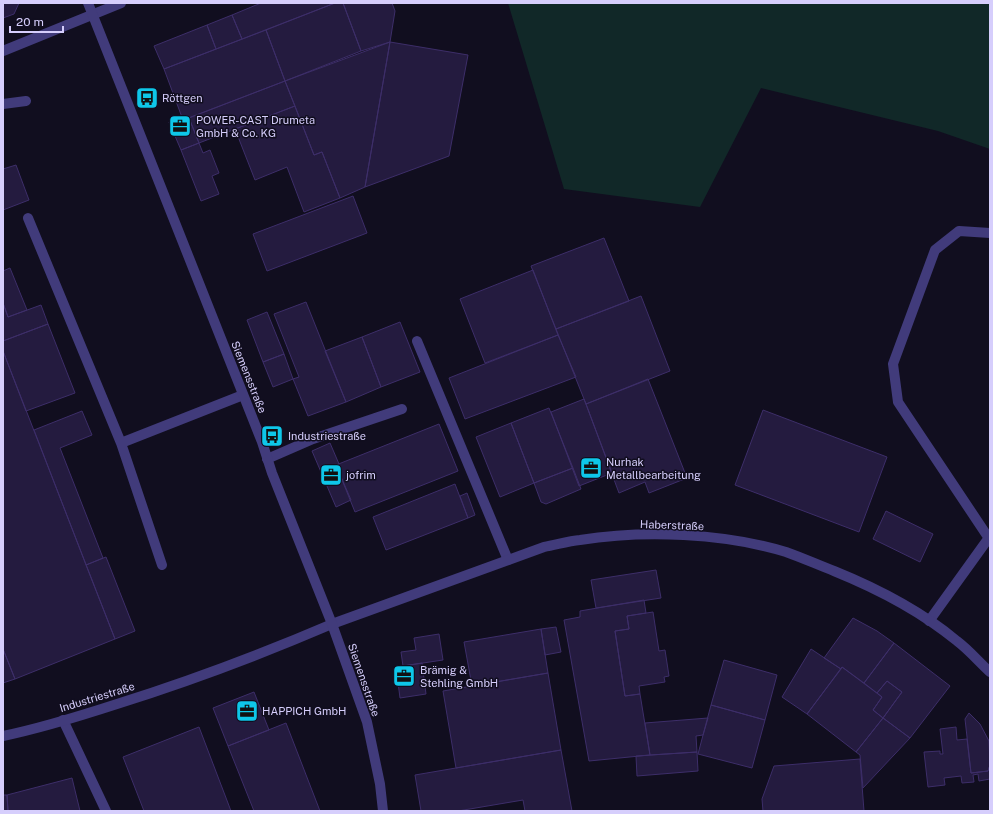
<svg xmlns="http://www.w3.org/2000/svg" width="993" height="814" viewBox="0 0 993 814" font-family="'Public Sans',sans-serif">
<rect width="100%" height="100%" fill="#110e1f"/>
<path fill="#112828" d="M508 3H990V149L938 131 761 88 700 207 564 189Z"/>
<path fill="#241b3f" stroke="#3d2e69" d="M3 3H19L14 14 3 18Z
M261 3H335L242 39 232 15Z
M335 3H343L361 51 285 81 266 30Z
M343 3H392L395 11 390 42 361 51Z
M232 15 242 39 216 49 207 25Z
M207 25 216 49 164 69 154 46Z
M266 30 285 81 183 120 164 69Z
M390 42 365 187 340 198 322 152 314 155 285 81Z
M390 42 468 55 449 156 365 187Z
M285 81 295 106 199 143 189 118Z
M295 106 314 155 322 152 340 198 304 212 287 167 255 180 235 129Z
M182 116 183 120 189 118 199 143 181 150 169 122Z
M199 143 203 153 210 150 219 173 212 176 219 194 201 201 181 150Z
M16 165 29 200 3 210V169Z
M353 196 367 233 267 271 253 234Z
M604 238 629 301 556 329 531 266Z
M10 268 27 310 8 317 3 303V271Z
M533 270 558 335 485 363 460 299Z
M641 296 670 371 586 404 556 329Z
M306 302 346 402 308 416 293 379 299 377 274 314Z
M3 303 8 317 41 305 48 324 3 341Z
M267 312 284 354 263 362 247 320Z
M400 322 420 372 381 387 362 337Z
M48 324 75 393 26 411 3 351V341Z
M558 335 576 377 465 419 449 378Z
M362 337 381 387 346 402 325 351Z
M3 351 115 639 15 679 3 649Z
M284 354 293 379 273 387 263 362Z
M648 379 687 478 649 493 645 482 619 493 586 404Z
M584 399 612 473 579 486 551 412Z
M549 408 573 468 534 483 511 423Z
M763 410 887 457 859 532 735 485Z
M82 411 92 435 60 448 103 558 86 565 34 430Z
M511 423 534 483 500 497 476 437Z
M439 424 458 471 355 512 336 465Z
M330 443 339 464 336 465 351 500 336 507 312 451Z
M573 468 581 489 546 504 541 502 534 483Z
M455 484 468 518 386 550 373 517Z
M467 493 475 515 468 518 460 496Z
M886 511 933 534 920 562 873 539Z
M106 557 135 631 115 639 86 565Z
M656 570 661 598 596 608 591 580Z
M644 600 646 613 627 616 629 629 615 631 625 696 640 694 650 755 589 761 564 620 580 617V611Z
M653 612 659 651 665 650 669 676 664 677 665 682 639 686 640 694 625 696 615 631 629 629 627 616Z
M853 618 877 631 894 643 864 683 842 667 841 669 824 658Z
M556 627 561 652 545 655 541 629Z
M541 629 548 673 472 686 464 642Z
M439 634 443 660 403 666 401 652 416 650 414 638Z
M894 643 950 686 910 738 883 718 902 692 887 681 877 693 864 683Z
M3 649 15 679 3 683Z
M811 649 841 669 807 714 782 697Z
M724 660 777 675 765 720 711 705Z
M422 663 426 694 400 698 396 667Z
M842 667 882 697 873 710 883 718 856 752 807 714Z
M548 673 561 750 456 768 443 691Z
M887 681 902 692 883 718 873 710 882 697 877 693Z
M254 692 269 730 228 746 213 708Z
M711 705 765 720 752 768 698 754Z
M969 713 980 724 989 741 990 765 988 771 971 773 965 719Z
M708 718 703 735 696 736 697 752 650 755 645 723Z
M883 718 910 738 863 788 860 755 856 752Z
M286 723 320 811H254L228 746Z
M199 727 231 811H144L123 757Z
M956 727 957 740 967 739 971 773 988 771 990 765V779L979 781 978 774 973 775 974 782 962 783 961 776 944 778 945 785 928 787 924 752 940 751V754H943L940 729Z
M561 750 572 811H525L523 800 458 811H421L415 775Z
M697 752 698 771 637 776 636 756Z
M860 759 864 811H763L762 799 774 766Z
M72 778 80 811H8L7 795Z
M3 795H7L8 811H3Z"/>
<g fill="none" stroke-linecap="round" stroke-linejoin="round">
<path stroke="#413b7b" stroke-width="10" d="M3 104 26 101
M28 218 121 443 162 565
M990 233 959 231 935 250 893 364 898 402 990 540
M417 341 508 560
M121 443 243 395
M267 459 313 439 402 409
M929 621 988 539
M63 720 106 811"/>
<path stroke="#413b7b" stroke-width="10" d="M3 51 121 3
M3 736C42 728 80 716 117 704 190 681 262 654 332 624L544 547C556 545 568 541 580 540 644 530 724 533 786 552 803 558 818 565 834 571 876 588 922 612 957 641 969 650 979 662 990 672"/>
<path stroke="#413b7b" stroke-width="10" d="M88 3 262 442 272 473 332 624 367 722 380 784 383 811"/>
</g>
<defs>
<g id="bus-square" transform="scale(1.15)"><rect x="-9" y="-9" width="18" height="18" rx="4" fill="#0ec7e9" stroke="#110e1f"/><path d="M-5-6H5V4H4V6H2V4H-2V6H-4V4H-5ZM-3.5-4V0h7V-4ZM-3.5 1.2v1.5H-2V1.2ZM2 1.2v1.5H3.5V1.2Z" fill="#111"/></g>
<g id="office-square" transform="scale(1.15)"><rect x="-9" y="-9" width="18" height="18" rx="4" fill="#0ec7e9" stroke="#110e1f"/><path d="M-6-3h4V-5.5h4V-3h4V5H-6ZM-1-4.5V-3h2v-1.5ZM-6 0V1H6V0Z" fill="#111"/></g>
</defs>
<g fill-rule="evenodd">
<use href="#bus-square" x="147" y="98"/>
<use href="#office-square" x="180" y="126"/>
<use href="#bus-square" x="272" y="436"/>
<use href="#office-square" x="591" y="468"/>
<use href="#office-square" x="331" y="475"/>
<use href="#office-square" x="404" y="676"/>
<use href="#office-square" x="247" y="711"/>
</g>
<g text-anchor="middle" stroke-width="3" stroke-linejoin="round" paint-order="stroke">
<g font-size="11" fill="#d6cefc" stroke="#110e1f" text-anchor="start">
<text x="162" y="102">Röttgen</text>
<text x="196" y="124">POWER-CAST Drumeta<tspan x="196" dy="13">GmbH &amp; Co. KG</tspan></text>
<text x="288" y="440">Industriestraße</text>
<text x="606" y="466">Nurhak<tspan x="606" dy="13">Metallbearbeitung</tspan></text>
<text x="346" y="479">jofrim</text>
<text x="420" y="674">Brämig &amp;<tspan x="420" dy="13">Stehling GmbH</tspan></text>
<text x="262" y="715">HAPPICH GmbH</text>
</g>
<g font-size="11" fill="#d6cefc" stroke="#110e1f">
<text transform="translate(249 377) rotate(68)" y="4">Siemensstraße</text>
<text transform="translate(672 525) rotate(2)" y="4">Haberstraße</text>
<text transform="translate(364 680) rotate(71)" y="4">Siemensstraße</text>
<text transform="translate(97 697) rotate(-17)" y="4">Industriestraße</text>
</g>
</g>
<rect width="993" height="814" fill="none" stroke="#d6cefc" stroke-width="8"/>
<path d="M10 26v6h53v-6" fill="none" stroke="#d6cefc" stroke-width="2"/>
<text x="16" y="26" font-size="12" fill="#d6cefc" stroke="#110e1f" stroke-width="3" paint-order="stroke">20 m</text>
</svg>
